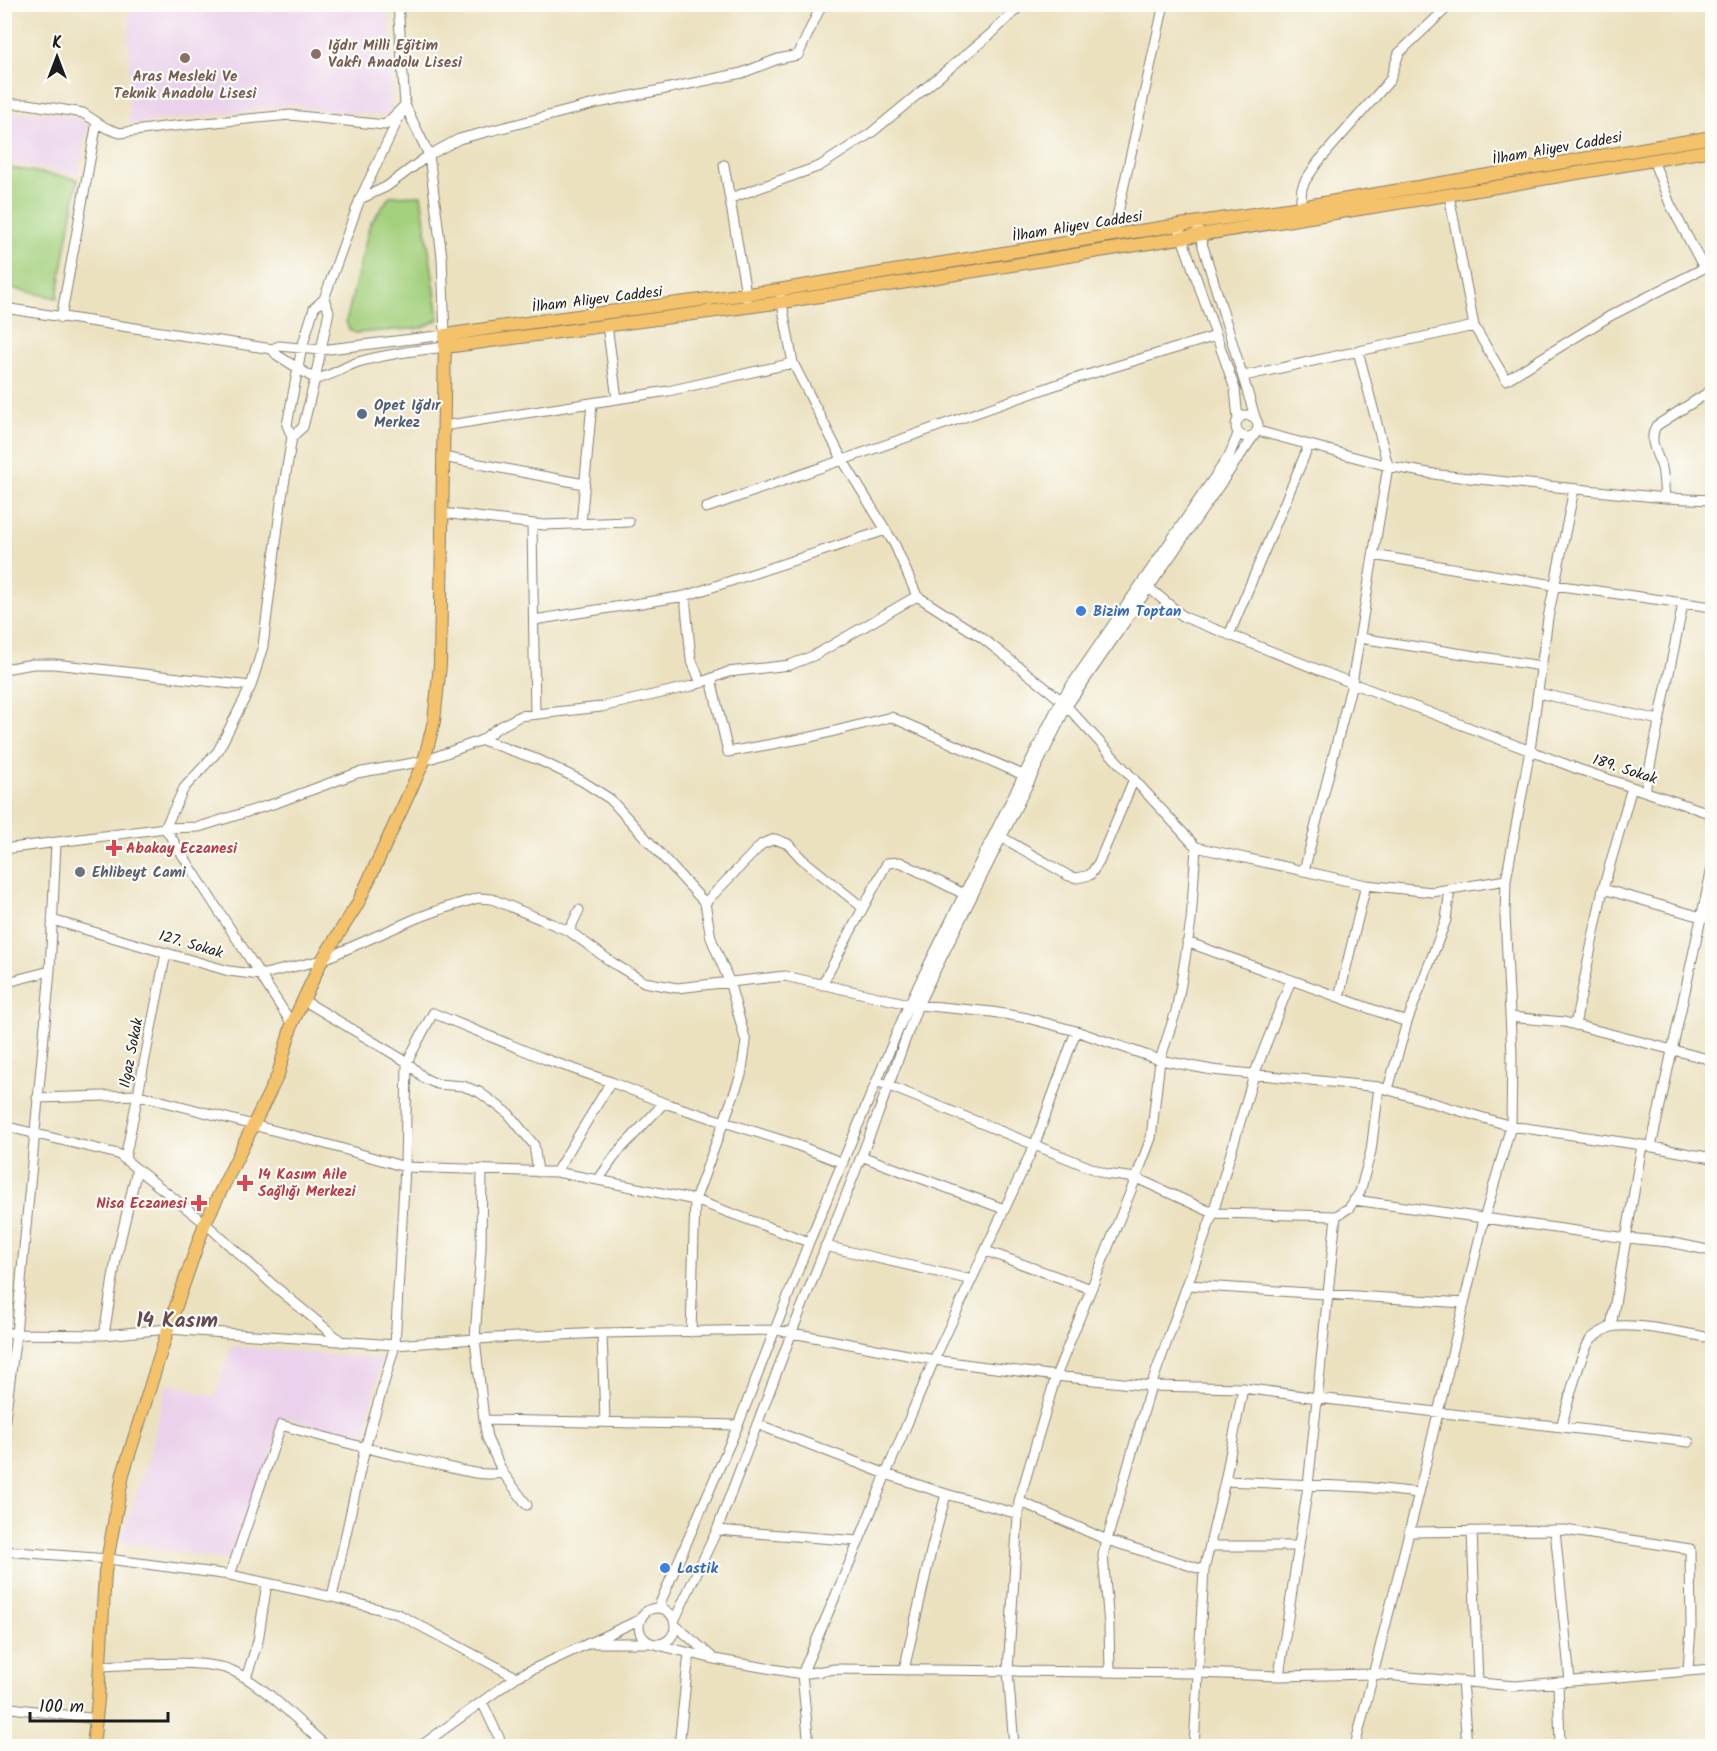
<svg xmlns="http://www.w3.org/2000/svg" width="1717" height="1751" viewBox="0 0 1717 1751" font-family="Kalam,sans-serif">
<rect width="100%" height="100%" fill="#fdfcf7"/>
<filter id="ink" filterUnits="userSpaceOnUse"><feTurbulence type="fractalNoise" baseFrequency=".0167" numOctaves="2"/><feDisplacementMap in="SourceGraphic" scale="12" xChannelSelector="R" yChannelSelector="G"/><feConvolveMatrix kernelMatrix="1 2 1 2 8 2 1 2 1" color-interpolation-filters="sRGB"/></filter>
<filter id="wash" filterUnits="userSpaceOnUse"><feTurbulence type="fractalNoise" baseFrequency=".008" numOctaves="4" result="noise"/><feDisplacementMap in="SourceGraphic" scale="24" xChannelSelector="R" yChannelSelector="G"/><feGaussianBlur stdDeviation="1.35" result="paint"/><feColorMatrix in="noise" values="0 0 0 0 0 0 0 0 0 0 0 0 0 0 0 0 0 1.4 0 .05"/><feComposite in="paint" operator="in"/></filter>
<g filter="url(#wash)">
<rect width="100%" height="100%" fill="#ebe1bf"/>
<path fill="#ebd1eb" d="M129 5H389L392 107 386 116 305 108 296 104 242 112 129 124Z
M4 112 60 113 88 123 78 175 5 162Z
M232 1346 382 1359 364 1439 285 1417 230 1561 120 1541 147 1464 167 1383 215 1397Z"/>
<path fill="#a3d07d" stroke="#60764c" stroke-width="1.5" d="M5 167 78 179 57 298 5 287Z
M421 195 439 319 422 328 355 333 349 329 346 322 370 224 390 196Z"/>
</g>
<g filter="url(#ink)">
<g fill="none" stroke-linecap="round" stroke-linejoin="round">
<g stroke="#847e6e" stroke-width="11">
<path id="minor" d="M4 104H28L83 113 106 128 120 133 164 127 290 115 385 125 405 105 429 155 442 257 445 335 321 350 279 346 272 349 4 308
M1653 160 1670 204 1704 268
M724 165 747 299
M1449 195 1474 326 1506 380 1610 316 1712 264
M731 198 820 166 871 133 992 33 1022 4
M360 199 386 187 429 155 459 139 598 103 742 73 778 59 798 55 822 4
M1300 207 1302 188 1305 181 1318 162 1390 80 1399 53 1451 4
M1178 226 1235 389 1238 419
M1198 230 1256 420
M1113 235 1164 4
M781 298 793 363 842 459 895 545 917 596 981 637 1061 700 1196 847 1366 885 1432 892 1506 880
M61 318 97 122
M607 325 617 399
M272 349 277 355 315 379C331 377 343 367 358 362 387 354 416 350 446 347
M1244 376 1474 326
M1236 426a11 11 0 1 1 22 0a11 11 0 1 1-22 0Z
M443 426 668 391 793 363
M1258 431 1388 466 1440 475 1665 498 1712 500
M292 437 303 427 315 379 329 311 324 299
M443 457 584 484
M1665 498C1664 488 1664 478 1662 468 1657 453 1648 441 1656 426L1712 390
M706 508 1064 382 1216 336
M442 513 544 525 629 522
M532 524 535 714
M581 524 592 403
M1373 555 1554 585 1712 607
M1148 587 1184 617 1352 683 1578 769 1712 814
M685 596 691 659 701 683
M534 620 685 596 886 530
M1229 635 1309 445
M1360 638 1541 666
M4 669 33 664H54L251 686
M711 679 728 752 811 737 891 717 1023 775
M1538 693 1659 720
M482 740 539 760 582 781 610 799 705 903 711 938 729 981 746 1042 741 1075 695 1200 691 1332
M1645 791 1683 604
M1003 838 1069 876 1077 878 1090 875 1099 862 1134 779
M4 849 165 828 199 827 276 803 357 773 424 761 482 740 496 729 520 716 601 707 692 686 728 672 790 665 815 655 917 596
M1304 871 1352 683 1388 466 1358 351
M1603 889 1712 920
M705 903 762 844 775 839 788 844 802 859 862 907
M52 920 229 971 260 975 322 960 417 918 445 908 478 898 492 899 569 931 613 963 644 982 677 988 785 976 909 1004 992 1012 1027 1018 1076 1031 1160 1060 1212 1070 1379 1087 1511 1126 1642 1145 1712 1158
M569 931 579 910
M1187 942 1407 1022 1388 1089
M4 983 50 971
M822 985 887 863 900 862 964 894
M1339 997 1366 885
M303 1000 407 1062 424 1078 437 1084 463 1086 479 1092 508 1113 534 1145 538 1172
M1510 1017 1564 1022 1712 1060
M1407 1022 1446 920 1450 889
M292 1024 165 828 184 788 218 751 251 686 263 646 281 503 292 437 287 425 302 347 314 308 324 299 360 199 405 105 398 4
M1575 1025 1603 889 1632 787
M882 1083 1106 1174 1136 1178 1213 1213 1336 1216 1349 1208 1360 1192 1371 1151 1379 1087
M37 1098 139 1095 333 1146 405 1167 556 1172 598 1180 695 1200 809 1242
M4 1126 118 1154 205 1223 272 1284 342 1342
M1651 1147 1712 868
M861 1156 1004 1209
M125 1159 166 953
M482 1169 481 1248 475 1339 484 1420 487 1438 503 1473 527 1505
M556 1172 611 1082
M598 1180 617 1153 664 1103
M1354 1200 1627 1238 1669 1242 1712 1251
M825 1246 972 1280
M986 1251 1091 1289
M1188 1285 1464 1303
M1611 1327 1642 1145
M4 1332 16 1334 104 1335 168 1329 395 1345 475 1339 602 1333 777 1330 934 1360 1056 1376 1151 1386 1243 1388 1318 1398 1689 1442
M602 1333 605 1422
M104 1335 116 1259 137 1169
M484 1420 738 1425
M757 1424 886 1474 946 1494 1018 1514
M4 1426 16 1334 50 971 56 843
M1561 1427C1567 1407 1580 1353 1591 1339 1595 1335 1606 1329 1611 1327 1634 1322 1688 1334 1712 1338
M1225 1481 1364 1487 1419 1493
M1019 1501 1107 1540 1204 1570
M717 1530 859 1541
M1555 1530 1570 1681
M1472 1531 1478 1683
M1410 1532 1565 1530 1690 1549 1691 1627 1688 1670
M1210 1546H1299
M4 1551 108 1559 230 1575 332 1597 398 1614 516 1677
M230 1575 281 1425C330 1439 380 1452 430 1463 453 1468 479 1477 503 1473
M332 1597 365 1448 395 1345 405 1167 407 1062 433 1013 545 1059 611 1082 664 1103 794 1144 843 1163
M658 1608 738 1425 809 1242 909 1004 1061 700 1229 456 1238 434
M639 1626a18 18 0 1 1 36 0a18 18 0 1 1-36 0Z
M674 1621 717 1530 792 1332 878 1114 918 1005 1067 706 1255 434
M675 1625 712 1657
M592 1643H648
M654 1644 714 1659 802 1674 835 1669 1197 1673 1279 1676 1373 1674 1515 1686 1712 1669
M100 1666C133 1665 204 1658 233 1671 267 1687 298 1722 326 1746
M904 1670 932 1547 946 1494
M1110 1672 1109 1625 1103 1555 1107 1540 1151 1386 1213 1213 1254 1075 1291 980
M1279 1676 1308 1486 1336 1216
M246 1678 258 1641 267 1583
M1462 1681 1467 1746
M1558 1682 1560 1746
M482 1702 503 1746
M4 1707 96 1719
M421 1746 516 1677 641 1619
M679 1746 689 1653
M809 1746 802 1674 859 1541 886 1474 934 1360 1035 1144 1076 1031
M1014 1746 1008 1671 1019 1501 1056 1376 1136 1178 1151 1138 1160 1060 1176 1011 1181 984 1191 921 1196 847
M1194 1746 1204 1570 1225 1481 1243 1388
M1355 1746 1419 1493 1484 1219 1511 1126 1512 1054 1505 915 1506 880 1530 750 1548 618 1574 489"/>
</g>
<g stroke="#847e6e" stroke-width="14">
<path id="major" d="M446 347 783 302 1484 189 1712 150
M93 1746 98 1700 105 1572 123 1474 168 1329 205 1223 278 1075 292 1024 322 960 357 905 394 826 424 761 434 721 440 665 445 335 540 321 778 290 1113 235 1300 207 1712 137"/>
</g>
<use href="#minor" stroke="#fff" stroke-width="9"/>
<use href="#major" stroke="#f4c26a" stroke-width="12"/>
</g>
</g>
<g fill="#8d6e63" stroke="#fdfcf7" stroke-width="2">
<circle cx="316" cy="54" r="6"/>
<circle cx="185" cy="58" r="6"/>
</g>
<circle fill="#5c6f8a" stroke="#fdfcf7" stroke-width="2" cx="362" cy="414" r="6"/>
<g fill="#3f7fe0" stroke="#fdfcf7" stroke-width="2">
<circle cx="1081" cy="611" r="6"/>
<circle cx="665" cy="1568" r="6"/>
</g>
<g fill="#e0444e" stroke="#fdfcf7" stroke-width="2">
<path d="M111 839h6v6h6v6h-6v6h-6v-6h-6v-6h6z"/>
<path d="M242 1174h6v6h6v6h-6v6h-6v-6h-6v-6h6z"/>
<path d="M196 1194h6v6h6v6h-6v6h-6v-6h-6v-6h6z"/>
</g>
<circle fill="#6b7280" stroke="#fdfcf7" stroke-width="2" cx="80" cy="872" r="6"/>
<g text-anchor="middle" stroke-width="4.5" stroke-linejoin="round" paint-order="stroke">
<g font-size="15" font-weight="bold" fill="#785e54" stroke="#fdfcf7" text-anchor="start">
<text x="328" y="50">Iğdır Milli Eğitim<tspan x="328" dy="17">Vakfı Anadolu Lisesi</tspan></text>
<text x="185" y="81" text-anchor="middle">Aras Mesleki Ve<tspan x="185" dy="17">Teknik Anadolu Lisesi</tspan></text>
</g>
<g font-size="15" fill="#1c1c1c" stroke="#fdfcf7">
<text transform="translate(1557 148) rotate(-10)" y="5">İlham Aliyev Caddesi</text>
<text transform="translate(1077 226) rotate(-9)" y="5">İlham Aliyev Caddesi</text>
<text transform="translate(597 299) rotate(-7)" y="5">İlham Aliyev Caddesi</text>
<text transform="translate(1625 769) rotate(18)" y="5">189. Sokak</text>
<text transform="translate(191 944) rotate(16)" y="5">127. Sokak</text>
<text transform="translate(131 1053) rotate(-79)" y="5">Ilgaz Sokak</text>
</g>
<g font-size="15" font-weight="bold" fill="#4e5e75" stroke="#fdfcf7" text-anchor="start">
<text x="374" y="410">Opet Iğdır<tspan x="374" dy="17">Merkez</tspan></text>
</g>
<g font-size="15" font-weight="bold" fill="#366cbe" stroke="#fdfcf7" text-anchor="start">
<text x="1093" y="616">Bizim Toptan</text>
<text x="677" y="1573">Lastik</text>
</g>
<g font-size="15" font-weight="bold" fill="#be3a42" stroke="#fdfcf7" text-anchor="start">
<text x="126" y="853">Abakay Eczanesi</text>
<text x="258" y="1179">14 Kasım Aile<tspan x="258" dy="17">Sağlığı Merkezi</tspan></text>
<text x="187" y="1208" text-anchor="end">Nisa Eczanesi</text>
</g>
<g font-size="15" font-weight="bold" fill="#5b616d" stroke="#fdfcf7" text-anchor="start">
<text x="92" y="877">Ehlibeyt Cami</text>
</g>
<g font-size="21" font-weight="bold" fill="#644a53" stroke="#fdfcf7">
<text x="177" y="1327">14 Kasım</text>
</g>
</g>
<rect width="1717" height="1751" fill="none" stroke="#fdfcf7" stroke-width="24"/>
<g transform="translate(57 57)" stroke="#fdfcf7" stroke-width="4.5" paint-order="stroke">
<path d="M0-4.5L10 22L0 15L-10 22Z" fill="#1c1c1c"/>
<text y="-9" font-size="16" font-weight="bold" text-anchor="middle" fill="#1c1c1c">K</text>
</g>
<path d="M30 1712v9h138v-9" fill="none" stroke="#1c1c1c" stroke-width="3"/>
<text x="39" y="1712" font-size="18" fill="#1c1c1c" stroke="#fdfcf7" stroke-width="4.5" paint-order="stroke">100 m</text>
</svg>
